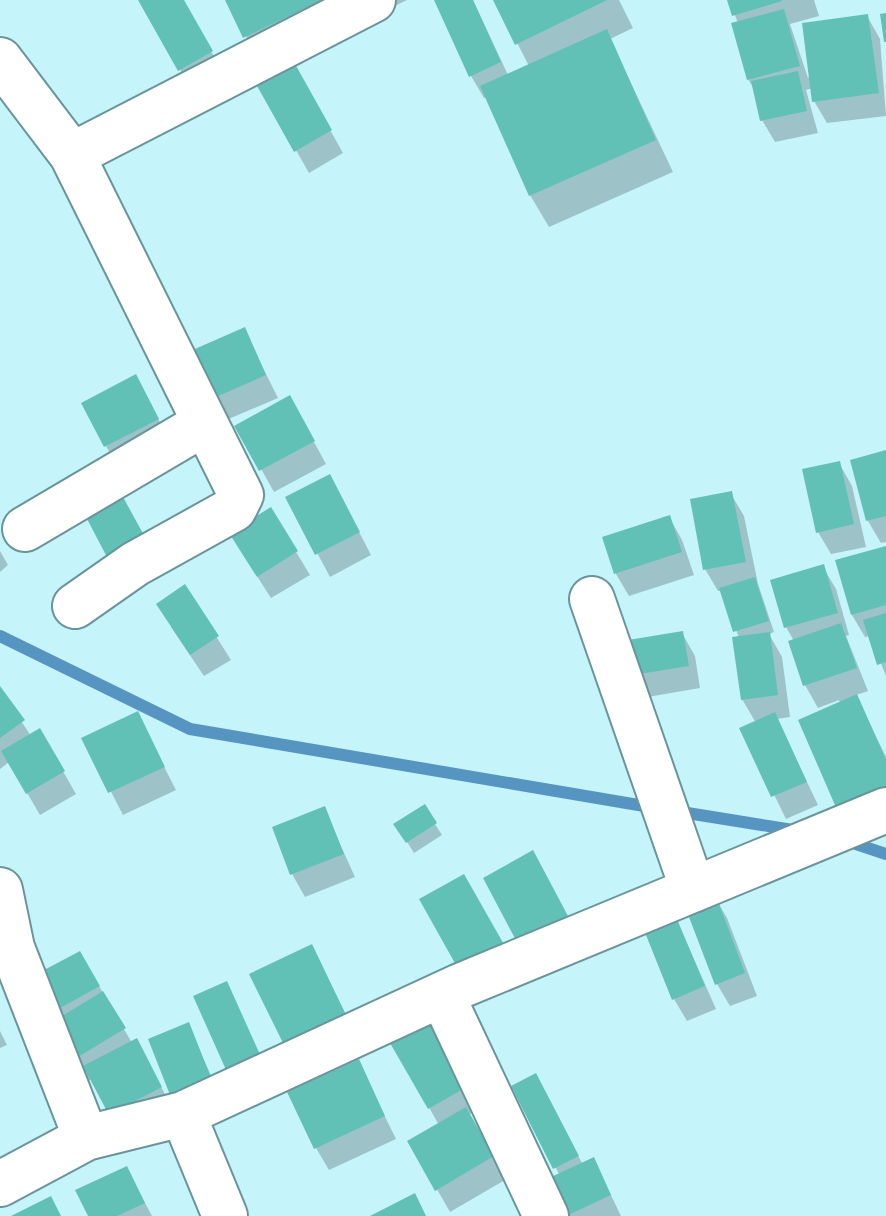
<svg xmlns="http://www.w3.org/2000/svg" width="886" height="1216" viewBox="0 0 886 1216" font-family="Poppins,sans-serif">
<rect width="100%" height="100%" fill="#c5f4fa"/>
<path fill="#0003" d="M140 0H182L224 74 193 92Z
M227 0H407L289 57 343 153 309 173 255 78 265 72Z
M436 0H473L508 75 529 66 495 0H619L633 28 610 39 673 172 549 227 530 195 487 97 484 98 471 76Z
M729 0H814L819 16 790 24 808 78 867 16 880 39 886 116 827 123 814 101 812 88 806 90 818 133 775 142 762 120 756 92 748 79 738 23Z
M244 330 278 398 224 421 211 399Z
M148 399 170 442 118 468 106 446Z
M302 420 326 464 274 492 237 426Z
M886 452V542L881 543 868 521 852 461Z
M839 463 852 486 866 547 831 554 818 532Z
M731 494 744 516 758 584 774 632 769 634 782 657 790 717 777 719 818 805 786 819 742 729 756 723 742 699 739 638 722 591H718L705 569Z
M288 498 342 499 371 555 330 577Z
M270 509 310 575 271 598 244 556Z
M669 517 682 540 694 575 629 596 616 574 605 538Z
M886 548V676L870 636 865 637 852 615Z
M0 551 8 565 0 572Z
M823 567 836 589 849 635 846 636 868 691 856 695 886 757V819L839 700 818 708 805 685 794 641 786 627Z
M185 587 231 660 204 676 171 627Z
M682 633 695 656 700 688 642 698 629 675Z
M0 689 31 736 40 731 76 794 40 815 9 762 0 769Z
M137 714 176 790 123 815 84 739Z
M424 807 442 835 414 853 396 824Z
M324 809 355 877 305 897 292 874Z
M714 896 727 918 757 996 730 1006 717 984Z
M674 914 716 1009 687 1021 674 999Z
M311 946 357 1036 298 1065 252 975Z
M80 953 132 1043 149 1063 173 1110 123 1136 92 1079 83 1084 32 979Z
M226 984 272 1080 242 1094Z
M430 1014 483 1107 468 1115 505 1180 450 1212 410 1142 439 1125 389 1037Z
M188 1025 225 1106 187 1122Z
M0 1031 7 1045 0 1048Z
M358 1062 396 1139 329 1170 316 1148Z
M514 1087 548 1098 583 1165 594 1160 621 1216H568L552 1179 560 1176Z
M127 1169 152 1216H90Z"/>
<g fill="none" stroke-linecap="round" stroke-linejoin="round">
<path stroke="#5695c1" stroke-width="12" d="M0 636 190 729 656 808
M675 811 799 831
M844 840 886 854"/>
</g>
<path fill="#61c1b7" d="M138 0H184L213 51 178 71Z
M225 0H322L243 38Z
M434 0H473L501 62 469 77Z
M493 0H607L515 45Z
M727 0H781L782 1 732 16Z
M784 9 800 66 747 80 731 23Z
M886 13V42H884L880 14Z
M868 14 879 93 812 102 802 23Z
M607 29 656 140 529 196 480 86Z
M290 55 332 130 294 152 252 77Z
M798 71 807 111 760 121 751 81Z
M245 327 266 375 209 400 188 352Z
M136 374 159 419 104 447 81 403Z
M290 395 315 441 259 471 234 426Z
M886 450V516L866 521 850 460Z
M840 461 854 524 816 533 802 469Z
M330 474 360 532 315 555 285 497Z
M732 491 746 562 703 570 690 499Z
M123 497 146 539 108 559 86 517Z
M271 507 298 551 257 577 229 533Z
M670 515 682 552 614 574 602 537Z
M886 546V605L851 615 835 560Z
M824 564 838 613 784 628 770 580Z
M755 577 769 621 733 632 719 588Z
M185 584 219 636 190 655 156 604Z
M886 613V662L877 665 863 620Z
M841 623 857 668 803 686 788 641Z
M683 631 689 666 627 676 622 641Z
M770 632 778 695 741 700 732 637Z
M0 686 25 720 0 738Z
M857 694 886 760V791L838 812 798 720Z
M138 711 165 767 108 793 81 738Z
M775 712 807 782 771 797 739 728Z
M40 728 65 771 26 794 1 751Z
M425 804 437 823 406 843 393 824Z
M325 806 344 854 290 875 272 827Z
M533 850 568 916 518 944 483 878Z
M464 874 506 948 461 974 419 899Z
M715 893 745 973 715 985 684 904Z
M674 912 705 986 672 1000 642 925Z
M312 944 345 1013 283 1043 249 974Z
M80 951 100 986 49 1014 29 978Z
M227 981 261 1057 227 1072 193 996Z
M103 991 126 1028 68 1063 46 1026Z
M430 1011 472 1084 428 1109 386 1036Z
M189 1022 213 1083 172 1100 148 1039Z
M137 1038 162 1087 109 1115 83 1066Z
M359 1059 385 1116 314 1149 287 1092Z
M536 1073 579 1156 553 1169 511 1086Z
M466 1107 494 1156 435 1191 407 1141Z
M594 1157 611 1195 566 1216 549 1178Z
M127 1166 145 1203 117 1216H88L75 1190Z
M415 1193 426 1216H370Z
M51 1196 61 1216H11Z"/>
<g fill="none" stroke-linecap="round" stroke-linejoin="round">
<g stroke="#69959a" stroke-width="48">
<path id="street" d="M0 60 72 155
M25 529 205 423
M592 599 693 890
M75 606 135 564 234 509 241 495 72 155 373 0
M0 890 12 948 86 1138
M442 995 546 1216
M183 1114 225 1216
M0 1184 86 1138 183 1114 460 986 886 810"/>
</g>
<use href="#street" stroke="#fff" stroke-width="44"/>
</g>
</svg>
